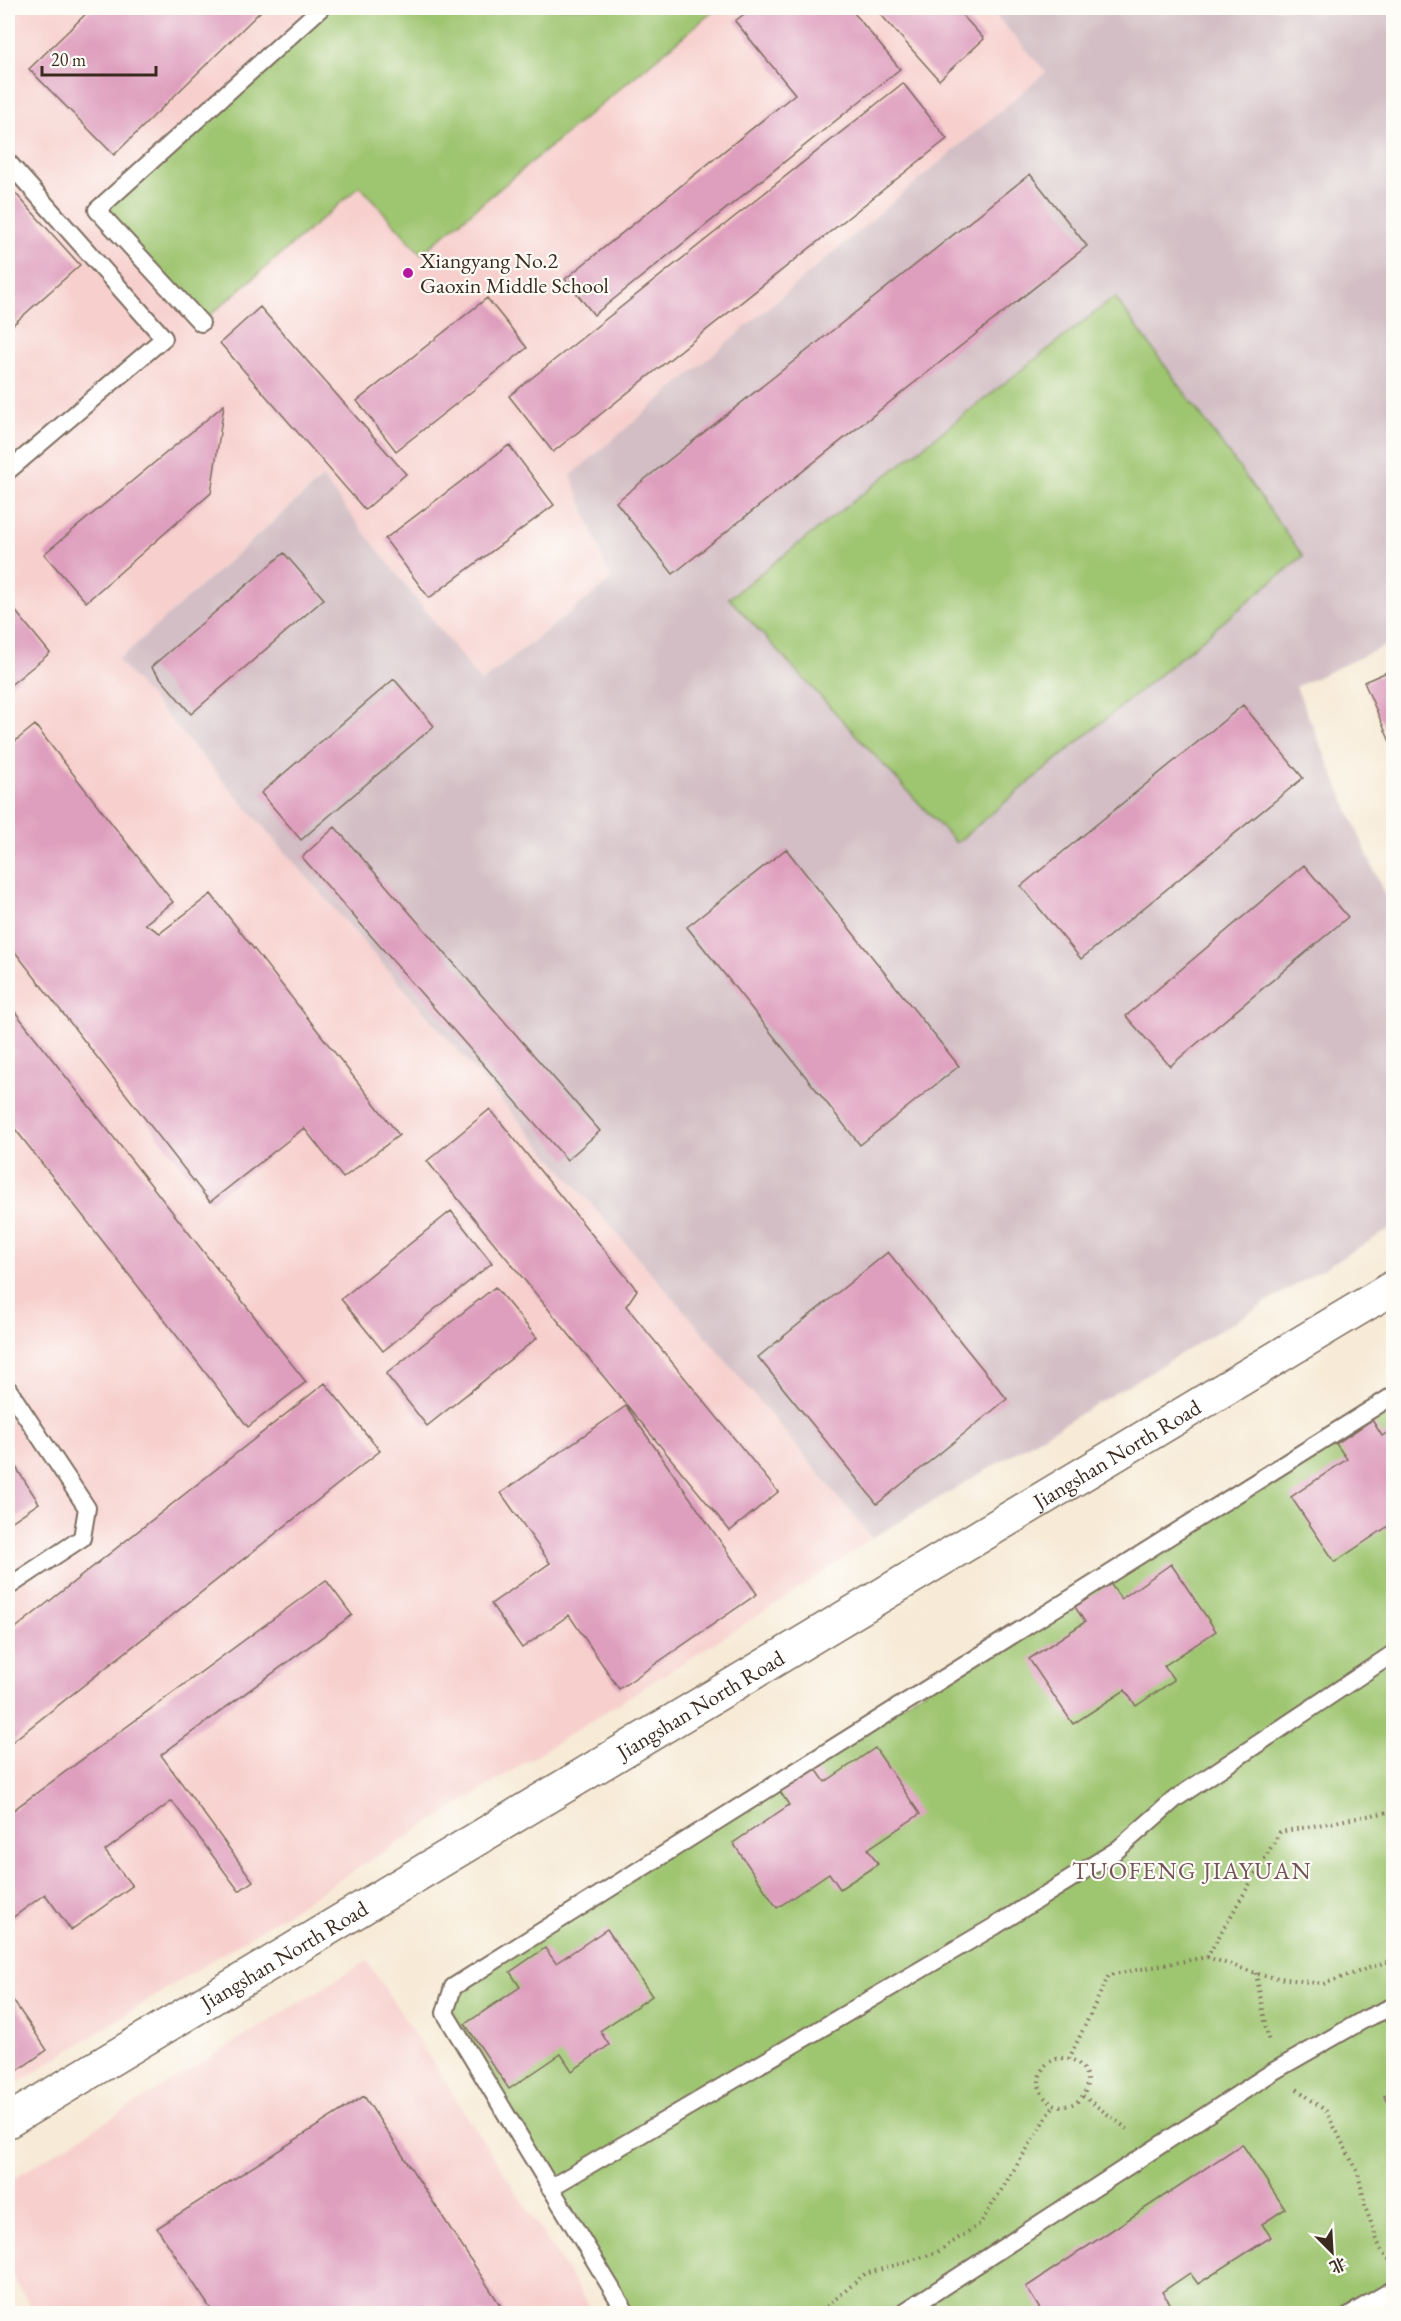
<svg xmlns="http://www.w3.org/2000/svg" width="1401" height="2321" viewBox="0 0 1401 2321" font-family="'EB Garamond','Noto Serif SC',serif">
<rect width="100%" height="100%" fill="#fdfcf7"/>
<filter id="ink" filterUnits="userSpaceOnUse"><feTurbulence type="fractalNoise" baseFrequency=".0167" numOctaves="2"/><feDisplacementMap in="SourceGraphic" scale="12" xChannelSelector="R" yChannelSelector="G"/><feConvolveMatrix kernelMatrix="1 2 1 2 8 2 1 2 1" color-interpolation-filters="sRGB"/></filter>
<filter id="wash" filterUnits="userSpaceOnUse"><feTurbulence type="fractalNoise" baseFrequency=".008" numOctaves="4" result="noise"/><feDisplacementMap in="SourceGraphic" scale="24" xChannelSelector="R" yChannelSelector="G"/><feGaussianBlur stdDeviation="1.35" result="paint"/><feColorMatrix in="noise" values="0 0 0 0 0 0 0 0 0 0 0 0 0 0 0 0 0 1.4 0 .05"/><feComposite in="paint" operator="in"/></filter>
<g filter="url(#wash)">
<rect width="100%" height="100%" fill="#f7ead6"/>
<path fill="#f7d0ce" d="M8 8H989L1046 72 571 475 611 580 480 682 321 478 118 660 693 1321 872 1538 817 1577 746 1623 8 2089Z
M367 1961 594 2313H35L8 2269V2182Z"/>
<path fill="#d2bec4" d="M989 8H1393V642L1296 687 1393 915V1227L872 1538 693 1321 118 660 322 478 481 682 611 580 571 475 1046 72Z"/>
<path fill="#9ec570" stroke="#6c7847" stroke-width="1.5" d="M321 8H717L421 254 360 186 201 323 97 210Z
M1115 297 1303 556 956 843 729 598Z
M1393 1395V2289L1351 2314 627 2313 447 2007 453 1987Z"/>
<g id="blocks">
<path fill="#de9ebd" d="M92 8H264L114 155 29 69Z
M752 8H850L900 69 594 315 565 279 795 94 735 21Z
M875 8H956L984 39 939 80Z
M903 83 947 139 553 452 509 396Z
M1030 174 1087 246 673 574 616 502Z
M8 185 80 265 8 329Z
M487 298 527 348 396 451 357 401Z
M260 307 406 474 365 510 220 343Z
M224 405 211 493 86 602 44 554Z
M509 445 554 505 429 598 385 539Z
M284 553 324 599 191 714 151 667Z
M8 602 50 653 8 687Z
M1394 669V751L1364 682Z
M394 679 434 726 301 840 261 793Z
M1243 705 1303 778 1081 959 1021 886Z
M35 725 173 902 145 924 160 933 211 894 399 1135 343 1178 304 1128 210 1202 8 943V747Z
M335 827 600 1131 567 1160 302 857Z
M786 849 959 1066 860 1145 687 927Z
M1304 865 1348 917 1170 1066 1126 1016Z
M8 1003 306 1382 248 1427 8 1120Z
M490 1109 637 1290 626 1306 778 1492 730 1531 427 1161Z
M451 1211 492 1263 383 1351 341 1299Z
M888 1252 1007 1399 877 1504 758 1357Z
M495 1287 537 1338 427 1426 386 1374Z
M325 1383 380 1451 8 1745V1634Z
M626 1406 757 1594 619 1689 569 1615 522 1648 491 1604 550 1563 501 1493Z
M1372 1420 1382 1436 1394 1428V1537L1387 1527 1335 1562 1291 1497 1347 1459 1336 1444Z
M8 1455 39 1503 8 1524Z
M1171 1564 1216 1631 1164 1666 1174 1680 1136 1706 1125 1690 1073 1724 1029 1659 1085 1622 1075 1607 1110 1583 1121 1599Z
M326 1580 352 1615 161 1755 253 1881 239 1891 172 1801 105 1851 132 1886 71 1930 45 1894 8 1921V1814Z
M875 1748 920 1814 868 1849 878 1864 840 1889 829 1873 777 1908 733 1843 789 1805 779 1790 814 1766 825 1782Z
M607 1929 652 1996 600 2031 609 2045 572 2071 561 2054 509 2089 465 2024 520 1987 510 1972 545 1948 556 1963Z
M8 1993 47 2050 8 2077Z
M1394 2090V2111L1384 2096Z
M364 2096 506 2314H214L157 2228Z
M1242 2144 1285 2209 1262 2224 1271 2237 1198 2284 1190 2273 1162 2292 1170 2303 1154 2314H1043L1026 2287Z"/>
</g>
</g>
<g filter="url(#ink)">
<use href="#blocks" fill-opacity="0" stroke="#7d6d5e" stroke-width="1.5"/>
<g fill="none" stroke-linecap="round" stroke-linejoin="round">
<g stroke="#7d6d5e" stroke-width="20">
<path id="service" d="M8 162 164 338 8 471
M201 323 97 210 321 8
M8 1389 87 1508 82 1538 8 1587
M550 2188 995 1926 1117 1850 1175 1799 1394 1653
M627 2314 445 2013 453 1987 1394 1395
M901 2314 1274 2071 1365 2019 1394 2006
M1351 2314 1394 2289"/>
</g>
<g stroke="#7d6d5e" stroke-width="36">
<g id="tertiary">
<path id="s1" d="M8 2121 1394 1287"/>
</g>
</g>
<path stroke="#7d6d5e" stroke-width="4" stroke-dasharray="1.5 4.5" stroke-linecap="butt" d="M1207 1957 1265 1976 1323 1984 1392 1960
M1256 1973 1269 2043
M1039 2082a24 24 0 1 1 48 0a24 24 0 1 1-48 0Z
M1069 2059 1109 1975 1207 1957 1280 1832 1394 1811
M1297 2089 1326 2111 1358 2173 1366 2209 1380 2248 1392 2263
M1083 2096 1130 2131
M818 2314 865 2274 936 2253 980 2224 1055 2104"/>
<use href="#service" stroke="#fff" stroke-width="16"/>
<use href="#tertiary" stroke="#fff" stroke-width="33"/>
</g>
</g>
<circle fill="#b5179e" stroke="#fdfcf7" stroke-width="2" cx="408" cy="273" r="6"/>
<g text-anchor="middle" stroke-width="4.5" stroke-linejoin="round" paint-order="stroke">
<g font-size="22" fill="#3b2a1e" stroke="#fdfcf7" text-anchor="start">
<text x="420" y="268">Xiangyang No.2<tspan x="420" dy="25">Gaoxin Middle School</tspan></text>
</g>
<g font-size="22" fill="#3b2a1e" stroke="#fdfcf7">
<text dy="8" stroke="none"><textPath href="#s1" startOffset="1294">Jiangshan North Road</textPath></text>
<text dy="8" stroke="none"><textPath href="#s1" startOffset="808">Jiangshan North Road</textPath></text>
<text dy="8" stroke="none"><textPath href="#s1" startOffset="322">Jiangshan North Road</textPath></text>
</g>
<g font-size="24" letter-spacing="1.5" fill="#745356" stroke="#fdfcf7">
<text x="1192" y="1879">TUOFENG JIAYUAN</text>
</g>
</g>
<rect width="1401" height="2321" fill="none" stroke="#fdfcf7" stroke-width="30"/>
<g transform="translate(1332 2252) rotate(156)" stroke="#fdfcf7" stroke-width="4.5" paint-order="stroke">
<path d="M0-4.5L10 22L0 15L-10 22Z" fill="#3b2a1e"/>
<text y="-9" font-size="16" font-weight="bold" text-anchor="middle" fill="#3b2a1e">北</text>
</g>
<path d="M42 66v9h114v-9" fill="none" stroke="#3b2a1e" stroke-width="3"/>
<text x="51" y="66" font-size="18" fill="#3b2a1e" stroke="#fdfcf7" stroke-width="4.5" paint-order="stroke">20 m</text>
</svg>
